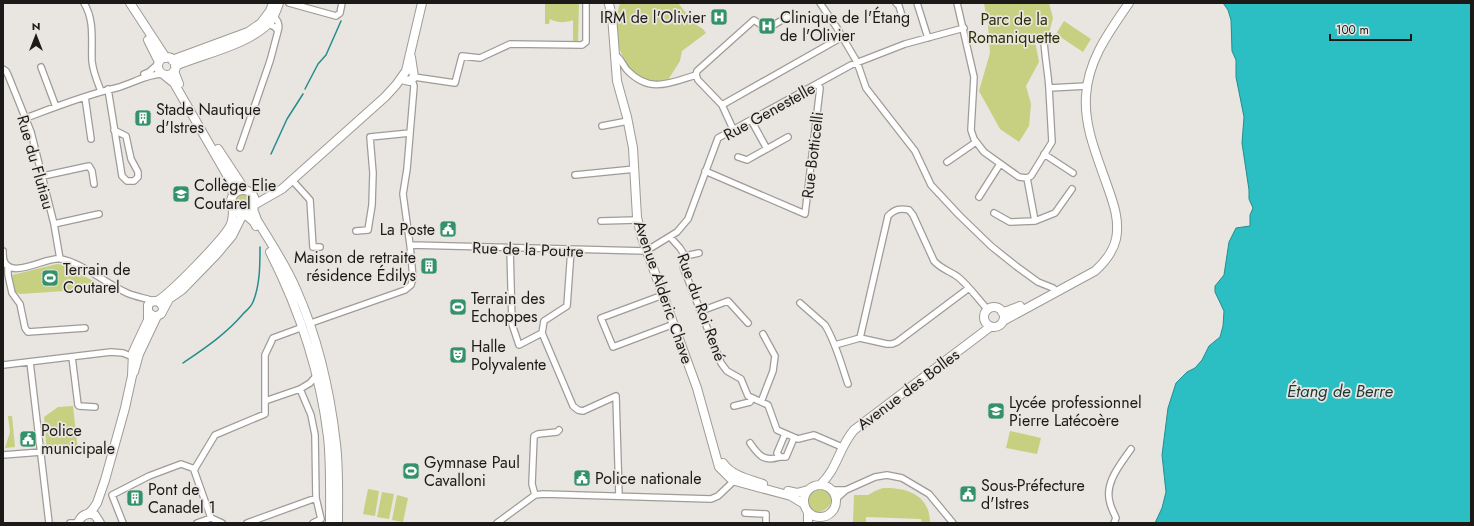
<svg xmlns="http://www.w3.org/2000/svg" width="1474" height="526" viewBox="0 0 1474 526" font-family="Jost,sans-serif">
<rect width="100%" height="100%" fill="#e9e5e0"/>
<path fill="#c7d081" d="M545 3H579L578 43H573V20C566 23 556 23 550 19L549 24H545Z
M620 3H678L694 23 703 29 706 33 682 51 680 61 668 80 653 82 647 80 631 71 624 59 619 48 616 18Z
M984 3H1049L1053 18 1049 33 1035 41 1039 62 1026 86 1031 104 1029 126 1019 142 1000 129 979 91 990 53 988 26Z
M1064 21 1091 39 1083 52 1056 34Z
M234 202a9 9 0 1 1 18 0a9 9 0 1 1-18 0Z
M57 264 65 265 93 281 92 284 95 286V289L20 294 15 292 12 275Z
M73 406 78 451 47 455 44 417 58 407Z
M8 416H12L15 447 5 448 10 432Z
M1010 431 1041 438 1037 454 1006 448Z
M883 488C907 487 930 495 930 523H922L921 519 866 517V523H853L854 495H868L875 491Z
M368 489 379 491 375 516 363 514Z
M820 489C850 495 815 526 808 505 805 496 812 491 820 489Z
M382 492 394 494 389 519 377 517Z
M397 495 408 498 403 522 392 520Z"/>
<path fill="#2bbec2" stroke="#268d8f" d="M1223 3H1471V523H1155L1162 508 1166 492 1162 455 1168 408 1176 383 1187 372 1195 368 1202 360 1209 346 1220 337 1223 326 1224 311 1215 292V286L1224 275 1229 242 1236 228 1250 226V215L1253 208 1249 199V190L1242 143 1244 117 1236 77V60L1232 51 1231 20 1228 10Z"/>
<g fill="none" stroke-linecap="round" stroke-linejoin="round">
<path stroke="#268d8f" stroke-width="1.5" d="M305 89 318 64 326 55 341 21
M271 154 287 119 303 94
M183 363C205 348 226 334 243 314 247 310 251 307 253 302 260 285 260 265 260 247"/>
<g stroke="#9f9b96" stroke-width="8">
<path id="street" d="M84 3C95 21 91 41 92 61 93 72 97 81 101 91
M289 3 336 16 340 13 342 3
M820 3 837 28 857 62 866 88 915 151 931 185 959 215 991 246 1016 266 1038 282 1053 288 1057 292
M896 3 899 6 903 19
M917 3 928 38
M957 3 974 77 971 130 974 139 984 152 1019 177 1027 178 1031 176 1052 142 1049 88 1087 86
M266 23 275 27 278 31C280 25 278 19 272 16
M1044 41C1045 58 1048 72 1049 88
M614 54C621 58 622 64 627 70 650 94 670 83 696 75
M41 67 56 107
M3 69 6 71 8 75 31 132 54 224 60 259
M144 74 149 72 158 64
M414 77 455 83 462 56 480 58 510 44 582 45 586 42V3
M108 89 122 176 127 181H134L138 177V172L131 159 126 136 114 130
M85 97 91 139
M722 105 842 37
M26 118C55 107 85 95 116 88 132 84 146 74 163 74
M751 120 767 149
M602 126 628 121
M733 129 722 105 698 80 696 75 697 71 754 20 767 29 792 14
M240 148 270 61 278 31
M1044 154 1073 173
M738 157 747 160 788 137
M947 162 976 142
M705 171 805 214 820 88 817 84
M575 175 635 169
M43 176 89 166 92 171 94 184
M1027 178 1035 221
M292 180 310 200 313 247H320
M979 197 1000 164
M994 213 1010 222 1035 221 1055 213 1072 189
M601 221 637 220
M54 224 99 214
M356 231 368 230 372 205 373 173 370 137 410 133
M670 237 680 248 685 256 683 267 721 363 727 371 741 379 748 396 768 405 777 430 798 439 814 435 842 447
M410 245 646 251 677 232 688 219 718 138 851 65 905 44 964 28
M510 248 512 324 519 345 542 333
M571 250 567 306 544 321 542 333 573 406 578 410 583 411 616 396 619 496
M3 251C3 254 3 258 4 261 11 280 47 256 61 259 82 263 107 284 127 293 136 297 145 298 154 301
M685 256 699 253
M8 267V275L12 293 20 304 25 328 28 332 85 328
M663 295 601 318 613 347 674 324
M800 303 825 325C836 343 841 364 848 384
M701 311 728 301 748 323
M311 323 405 290 411 285 413 278 410 245 403 194 407 169 414 86 412 80
M860 338 888 216C895 209 900 208 909 210L913 215 934 261C941 269 950 271 958 277 969 286 978 299 988 310
M835 345 860 338 887 344H892L897 342 969 288
M72 357 78 405 79 406 95 407
M30 362 49 523
M3 365 111 352 123 353 133 357
M300 389 310 383 317 375
M265 401 300 389 311 415 315 435 316 498 321 519 313 523
M761 402 773 371 775 356 763 334
M734 406 750 402 752 398
M785 434 777 453 780 457H786L794 438
M750 443C759 456 764 462 780 457
M3 455 41 452
M832 490H846
M535 495 532 484 534 436 538 434 557 432 559 430
M836 499 846 490 875 477 887 475 902 478 929 494 953 523
M745 513 766 514V523
M70 523H78
M123 523 112 495 149 476 181 464 195 469
M197 523 211 518
M222 523 211 518 194 470 215 435 265 414V355L273 338 303 327
M247 523 316 498
M497 523 535 495 543 494 711 499 718 496 737 478
M1114 523 1116 518C1114 513 1111 508 1110 503 1104 483 1120 465 1131 449"/>
</g>
<g stroke="#9f9b96" stroke-width="10">
<path id="secondary" d="M130 3 166 58
M609 4 612 16 617 81 627 117 633 148 637 217 641 235 697 388 719 467 730 478 735 481 791 496 804 504
M148 40 159 62
M158 66a9 9 0 1 1 18 0a9 9 0 1 1-18 0Z
M172 60 248 32 261 23 270 11 273 3
M175 66C203 54 249 45 270 22 274 17 277 9 279 3
M174 71 179 84
M164 75 174 83 231 182 233 195
M405 80 410 81 414 77 411 57
M218 149 245 190
M231 202a12 12 0 1 1 24 0a12 12 0 1 1-24 0Z
M254 205 282 189 385 97 396 85 406 71 422 3
M253 209 257 220C270 242 286 265 296 289 318 338 330 391 336 444 339 470 338 497 338 523
M245 214 254 222 256 226
M270 252C300 311 320 371 328 437 331 466 330 495 330 523
M157 301C169 295 226 237 231 224 233 219 233 214 233 209
M984 317a10 10 0 1 1 20 0a10 10 0 1 1-20 0Z
M148 312 155 317 161 314 169 299 182 290 216 255 232 236 243 214
M1002 312 1007 311 1020 306
M1003 321 1095 271C1105 262 1113 252 1116 239 1120 220 1113 202 1107 185 1097 156 1084 127 1086 96 1088 60 1109 32 1129 3
M134 372 139 354 157 316
M723 463C732 476 749 479 763 484
M804 501a16 16 0 1 1 32 0a16 16 0 1 1-32 0Z
M820 485C837 470 839 447 854 430L990 327
M788 491 797 493 808 490
M808 512V523
M88 514 93 509 97 503 105 480 125 408 132 376 133 352 148 320V305C153 299 161 300 163 308
M78 523C81 515 87 512 95 515L100 523"/>
</g>
<use href="#street" stroke="#fff" stroke-width="5.5"/>
<use href="#secondary" stroke="#fff" stroke-width="8"/>
</g>
<defs>
<g id="hospital-square" transform="scale(0.9)"><rect x="-9" y="-9" width="18" height="18" rx="4" fill="#33926b" stroke="#e9e5e0"/><path d="M-5-5h3v3.5h4V-5h3V5h-3V1.5h-4V5h-3Z" fill="#fff"/></g>
<g id="building-square" transform="scale(0.9)"><rect x="-9" y="-9" width="18" height="18" rx="4" fill="#33926b" stroke="#e9e5e0"/><path d="M-4-6H4V6H1V3H-1V6H-4ZM-2.5-4.3h1.7v1.8h-1.7ZM.8-4.3h1.7v1.8H.8ZM-2.5-1h1.7V.8h-1.7ZM.8-1h1.7V.8H.8Z" fill="#fff"/></g>
<g id="school-square" transform="scale(0.9)"><rect x="-9" y="-9" width="18" height="18" rx="4" fill="#33926b" stroke="#e9e5e0"/><path d="M0-5L7-2L0 1L-7-2ZM-4 1L0 2.5L4 1V4Q0 6-4 4Z" fill="#fff"/></g>
<g id="civic-square" transform="scale(0.9)"><rect x="-9" y="-9" width="18" height="18" rx="4" fill="#33926b" stroke="#e9e5e0"/><path d="M-.6-6.5H3V-4.5H.6V-3L4-1V1h2V6H-6V1h2V-1L-.6-3ZM-1.2 2.5V6h2.4V2.5Z" fill="#fff"/></g>
<g id="stadium-square" transform="scale(0.9)"><rect x="-9" y="-9" width="18" height="18" rx="4" fill="#33926b" stroke="#e9e5e0"/><path d="M0-5a6.5 5 0 1 0 0 10a6.5 5 0 1 0 0-10ZM-3.5-1.8h7v3.6h-7Z" fill="#fff"/></g>
<g id="theatre-square" transform="scale(0.9)"><rect x="-9" y="-9" width="18" height="18" rx="4" fill="#33926b" stroke="#e9e5e0"/><path d="M-5-5.5Q0-4 5-5.5V0Q5 5 0 6Q-5 5-5 0ZM-3.3-2.5H-1v1.5H-3.3ZM1-2.5H3.3v1.5H1ZM-2.8 1Q0 5.5 2.8 1Z" fill="#fff"/></g>
</defs>
<g fill-rule="evenodd">
<use href="#hospital-square" x="719" y="17"/>
<use href="#hospital-square" x="767" y="26"/>
<use href="#building-square" x="143" y="118"/>
<use href="#school-square" x="181" y="194"/>
<use href="#civic-square" x="448" y="229"/>
<use href="#building-square" x="429" y="266"/>
<use href="#stadium-square" x="50" y="278"/>
<use href="#stadium-square" x="458" y="307"/>
<use href="#theatre-square" x="458" y="355"/>
<use href="#school-square" x="996" y="411"/>
<use href="#civic-square" x="28" y="439"/>
<use href="#stadium-square" x="411" y="471"/>
<use href="#civic-square" x="582" y="478"/>
<use href="#civic-square" x="968" y="494"/>
<use href="#building-square" x="135" y="498"/>
</g>
<g text-anchor="middle" stroke-width="3.5" stroke-linejoin="round" paint-order="stroke">
<g font-size="16" fill="#1c1a18" stroke="#e9e5e0" text-anchor="start">
<text x="706" y="23" text-anchor="end">IRM de l'Olivier</text>
<text x="780" y="23">Clinique de l'Étang<tspan x="780" dy="18">de l'Olivier</tspan></text>
<text x="156" y="115">Stade Nautique<tspan x="156" dy="18">d'Istres</tspan></text>
<text x="194" y="191">Collège Elie<tspan x="194" dy="18">Coutarel</tspan></text>
<text x="435" y="235" text-anchor="end">La Poste</text>
<text x="416" y="263" text-anchor="end">Maison de retraite<tspan x="416" dy="18">résidence Édilys</tspan></text>
<text x="63" y="275">Terrain de<tspan x="63" dy="18">Coutarel</tspan></text>
<text x="471" y="304">Terrain des<tspan x="471" dy="18">Echoppes</tspan></text>
<text x="471" y="352">Halle<tspan x="471" dy="18">Polyvalente</tspan></text>
<text x="1009" y="408">Lycée professionnel<tspan x="1009" dy="18">Pierre Latécoère</tspan></text>
<text x="41" y="436">Police<tspan x="41" dy="18">municipale</tspan></text>
<text x="424" y="468">Gymnase Paul<tspan x="424" dy="18">Cavalloni</tspan></text>
<text x="595" y="484">Police nationale</text>
<text x="981" y="491">Sous-Préfecture<tspan x="981" dy="18">d'Istres</tspan></text>
<text x="148" y="495">Pont de<tspan x="148" dy="18">Canadel 1</tspan></text>
</g>
<g font-size="16" fill="#2b2e06" stroke="#e9e5e0">
<text x="1014" y="25">Parc de la<tspan x="1014" dy="18">Romaniquette</tspan></text>
</g>
<g font-size="16" fill="#1c1a18" stroke="#e9e5e0">
<text transform="translate(769 111) rotate(-29)" y="6">Rue Genestelle</text>
<text transform="translate(812 155) rotate(-83)" y="6">Rue Botticelli</text>
<text transform="translate(36 162) rotate(74)" y="6">Rue du Flutiau</text>
<text transform="translate(528 249) rotate(2)" y="6">Rue de la Poutre</text>
<text transform="translate(664 292) rotate(71)" y="6">Avenue Alderic Chave</text>
<text transform="translate(702 307) rotate(70)" y="6">Rue du Roi René</text>
<text transform="translate(908 389) rotate(-37)" y="6">Avenue des Bolles</text>
</g>
<g font-size="17" font-style="italic" fill="#1e3636" stroke="#e9e5e0">
<text x="1340" y="397">Étang de Berre</text>
</g>
</g>
<rect width="1474" height="526" fill="none" stroke="#1c1a18" stroke-width="8"/>
<g transform="translate(36 36)" stroke="#e9e5e0" stroke-width="3" paint-order="stroke">
<path d="M0-3L7 15L0 10L-7 15Z" fill="#1c1a18"/>
<text y="-6" font-size="11" font-weight="bold" text-anchor="middle" fill="#1c1a18">N</text>
</g>
<path d="M1330 34v6h81v-6" fill="none" stroke="#1c1a18" stroke-width="2"/>
<text x="1336" y="34" font-size="12" fill="#1c1a18" stroke="#e9e5e0" stroke-width="3" paint-order="stroke">100 m</text>
</svg>
